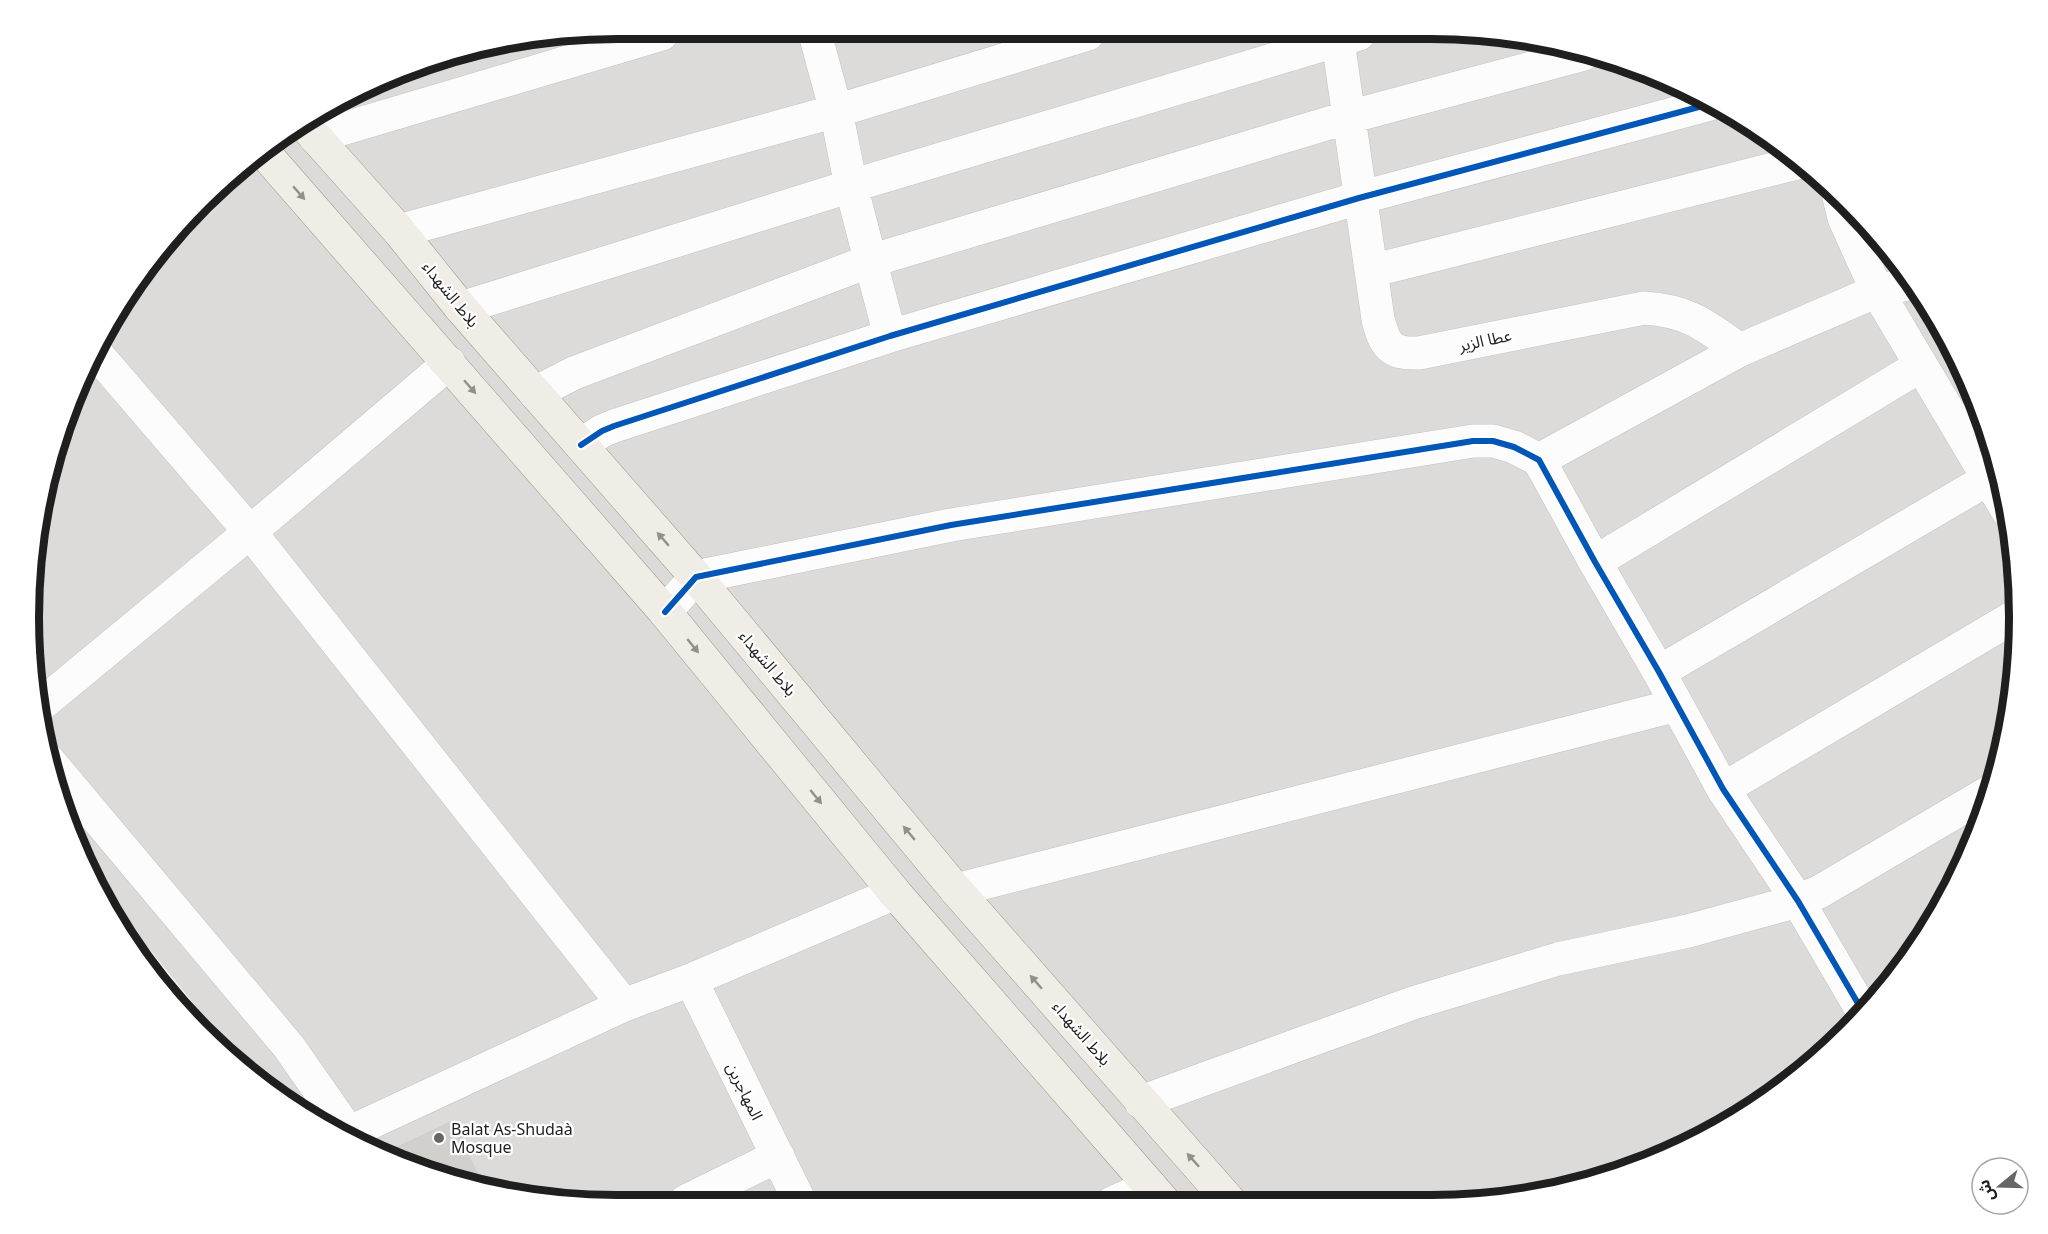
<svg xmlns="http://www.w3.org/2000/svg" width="2048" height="1234" viewBox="0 0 2048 1234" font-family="'Noto Sans','Noto Sans Arabic',sans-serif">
<rect width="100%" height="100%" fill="#edebe8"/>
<path fill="#dcdbd9" d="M1507 33 1656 73 1789 150 1873 229 1940 322 1988 427 2014 540 2018 655 2000 769 1959 877 1898 975 1819 1059 1725 1127 1620 1174 1470 1204 541 1201 392 1161 259 1084 201 1033 128 944 60 806 34 694 29 617 34 540 60 428 128 290 201 201 259 150 356 89 428 60 540 34Z"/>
<path fill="#f5f4e5" d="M99 887 230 1048 259 1084 201 1033 128 944Z"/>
<path fill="#d2d0cd" stroke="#d0cdca" stroke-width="1.5" d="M453 1121 482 1185 392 1161 381 1155Z"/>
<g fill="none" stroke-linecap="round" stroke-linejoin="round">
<g stroke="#c4c3c2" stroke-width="34">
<path id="minor" d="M815 34 836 111 851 186 890 336
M1337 34 1378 319C1385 346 1390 354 1419 353L1644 308C1689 311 1705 325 1740 350
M315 137 662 34
M1839 197 1844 218 1877 291 2007 510
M399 231 836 111 1088 34
M1371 271 1801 162
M461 308 851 186 1359 34
M96 353 250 532 624 1005
M535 393 574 373 870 261 1349 117 1584 54
M581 445 602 431 614 426 890 336 1359 198 1710 104
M1539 460 1740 350 1877 291 1912 283
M1595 562 1920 366
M665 612 696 577 951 525 1473 441H1493L1514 447 1539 460 1595 562 1659 672 1723 789 1798 901 1863 1012
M1659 672 1988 479
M37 708 250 532 449 363
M49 761 289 1047 349 1133
M1723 789 2017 615
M956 890 1677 705
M691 980 800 1202
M1141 1102 1413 1003 1558 959 1688 931 1798 901 1819 892 1991 791
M346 1134 624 1005 691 980 895 893
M686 1201 778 1156
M1112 1203 1150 1186"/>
</g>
<g stroke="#a19887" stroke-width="34">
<path id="major" d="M303 123 399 231 461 308 696 577 956 890 1231 1203
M261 149 665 612 895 893 1165 1203"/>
</g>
<use href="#minor" stroke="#fcfcfc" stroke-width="33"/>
<use href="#major" stroke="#f0ece6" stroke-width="33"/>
<g stroke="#fff" stroke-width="10">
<path id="cycleway" d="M581 445 602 431 614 426 890 336 1359 198 1710 104
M665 612 696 577 951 525 1473 441H1493L1514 447 1539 460 1595 562 1659 672 1723 789 1798 901 1863 1012"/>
</g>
<use href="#cycleway" stroke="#0057b8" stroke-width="6"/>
</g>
<defs><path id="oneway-solid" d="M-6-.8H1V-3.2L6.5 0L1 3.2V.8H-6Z" transform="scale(1.5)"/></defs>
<g fill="#92908c">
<use href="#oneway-solid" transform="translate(299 193) rotate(49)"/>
<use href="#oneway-solid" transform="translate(470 387) rotate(49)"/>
<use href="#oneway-solid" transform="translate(663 539) rotate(-131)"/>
<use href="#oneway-solid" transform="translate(693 646) rotate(51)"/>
<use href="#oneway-solid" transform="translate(816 797) rotate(51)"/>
<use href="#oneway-solid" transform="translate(909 833) rotate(-130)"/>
<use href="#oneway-solid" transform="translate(1036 982) rotate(-131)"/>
<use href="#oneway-solid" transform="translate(1193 1160) rotate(-132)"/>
</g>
<circle fill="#676665" stroke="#fff" stroke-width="2" cx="439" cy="1138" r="6"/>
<g text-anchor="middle" stroke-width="4.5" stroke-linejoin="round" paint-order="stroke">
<g font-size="16" fill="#1f1f1f" stroke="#fff">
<text transform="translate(451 294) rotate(51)" y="6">بلاط الشهداء</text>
<text transform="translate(1485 340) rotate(-12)" y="6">عطا الزير</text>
<text transform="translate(768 663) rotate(50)" y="6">بلاط الشهداء</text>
<text transform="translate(1082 1033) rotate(49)" y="6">بلاط الشهداء</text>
<text transform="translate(745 1091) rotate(64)" y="6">المهاجرين</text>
</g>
<g font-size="16" fill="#1f1f1f" stroke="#fff" text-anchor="start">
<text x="451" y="1135">Balat As-Shudaà<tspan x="451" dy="18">Mosque</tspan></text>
</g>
</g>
<path d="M0 0H2048V1234H0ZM617 39H1431A578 578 0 0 1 2009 617V617A578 578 0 0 1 1431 1195H617A578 578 0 0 1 39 617V617A578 578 0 0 1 617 39Z" fill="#fff" fill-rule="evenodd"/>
<path fill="none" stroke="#1f1f1f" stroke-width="8" d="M617 39H1431A578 578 0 0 1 2009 617V617A578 578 0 0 1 1431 1195H617A578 578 0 0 1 39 617V617A578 578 0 0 1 617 39Z"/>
<g transform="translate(2000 1186) rotate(251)"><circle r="28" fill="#ffffff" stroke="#a5a5a5" stroke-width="1.5"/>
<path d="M0-4.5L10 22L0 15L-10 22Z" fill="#676665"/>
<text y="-9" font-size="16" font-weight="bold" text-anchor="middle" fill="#1f1f1f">ش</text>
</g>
</svg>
